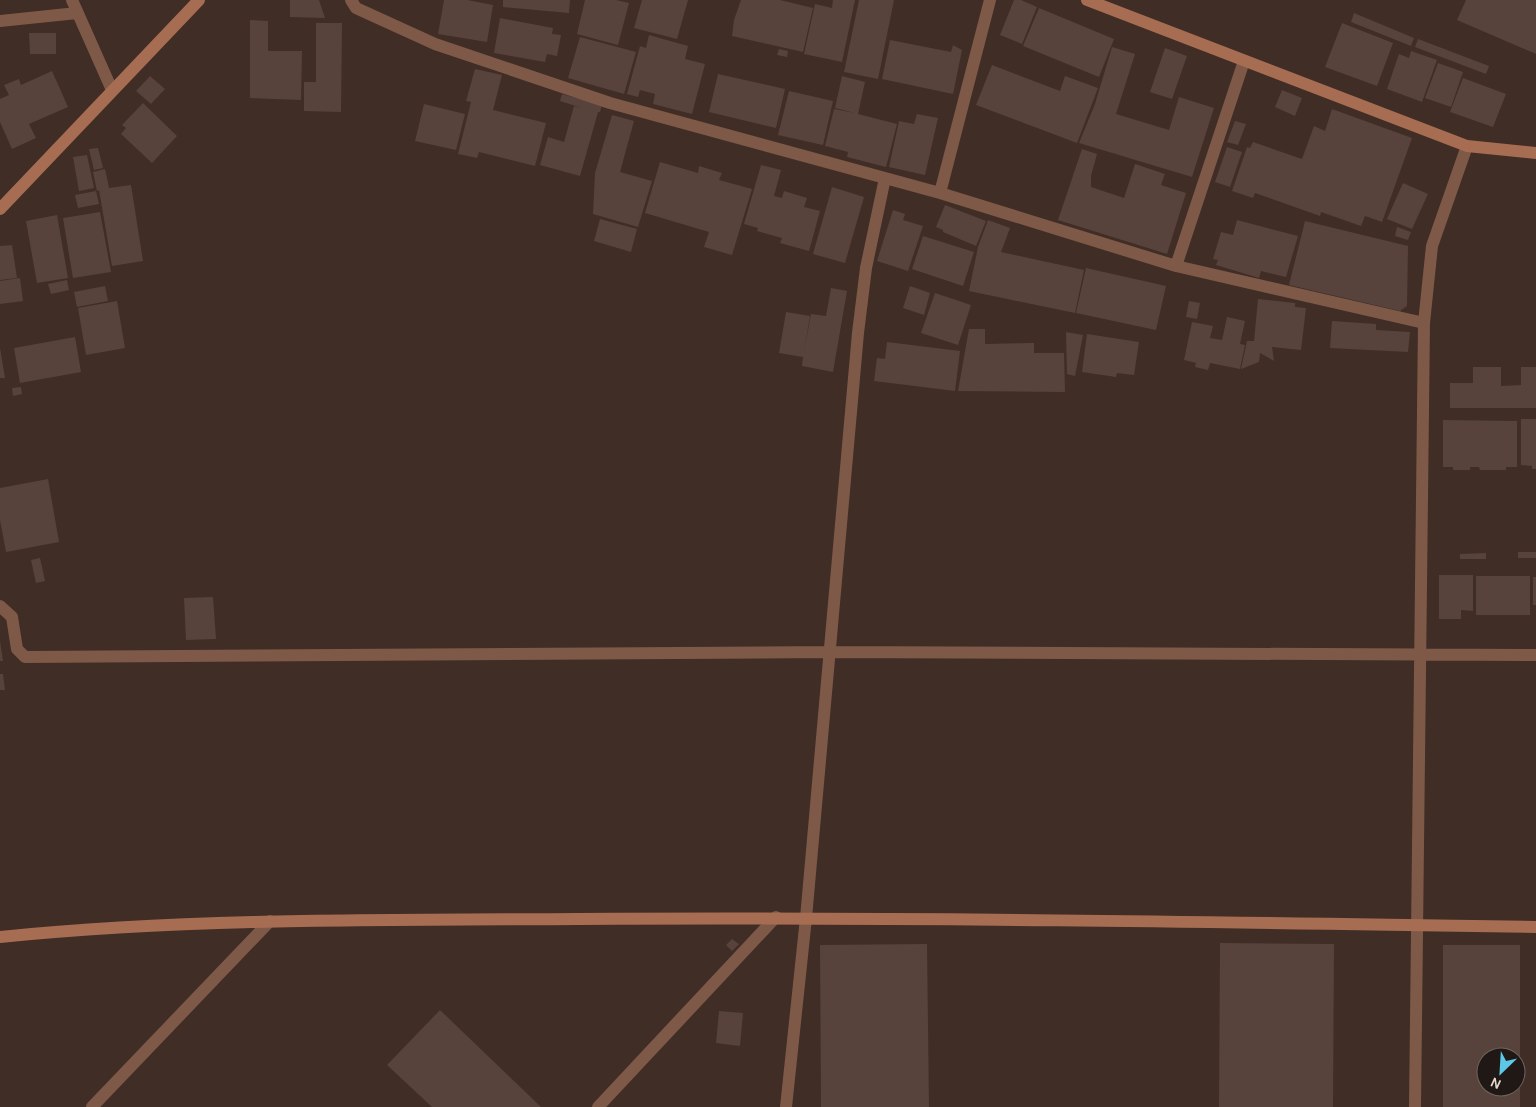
<svg xmlns="http://www.w3.org/2000/svg" width="1536" height="1107" viewBox="0 0 1536 1107" font-family="Karla,sans-serif">
<rect width="100%" height="100%" fill="#402d25"/>
<path fill="#57433b" fill-rule="evenodd" d="M290 0H319L325 18 290 17Z
M444 0H467L493 5 487 42 438 34Z
M503 0H570L569 13 503 7Z
M585 0H616L629 3 618 45 577 34Z
M642 0H688L677 39 634 28Z
M741 0H780L813 8 803 52 732 36 734 20Z
M833 0H855L842 62 804 54 815 4 832 8Z
M859 0H894L878 79 844 72Z
M1014 0H1021L1037 7 1022 44 1000 35Z
M1466 0H1536V54L1457 20Z
M1039 8 1114 39 1099 77 1023 46Z
M1354 13 1414 38 1411 46 1351 22Z
M500 18 553 28 552 34 561 35 557 56 547 54 545 62 494 53Z
M250 20 268 21V51H302L301 100 250 98Z
M316 23H342L341 112 304 111V82H316Z
M1342 23 1393 43 1377 86 1325 67Z
M29 33H56V54H30Z
M649 35 688 46 685 59 705 64 692 114 653 104 655 94 640 90 638 97 627 94 640 46 646 48Z
M580 37 636 52 624 94 568 78Z
M1418 39 1489 66 1486 74 1415 47Z
M890 40 951 52 953 45 962 50 953 94 882 79Z
M1112 47 1135 54 1116 114 1169 130 1179 97 1214 108 1192 177 1079 143 1095 104Z
M1165 48 1187 56 1172 99 1150 92Z
M779 49 788 51 787 57 777 55Z
M1411 51 1437 60 1422 102 1387 89 1399 54 1409 58Z
M1438 63 1463 72 1451 107 1425 98Z
M992 65 1060 91 1065 76 1098 88 1077 143 976 105Z
M475 69 502 75 493 110 546 123 535 166 479 152 477 158 458 154 471 102 466 101Z
M52 71 68 107 29 124 36 138 12 149 0 122V99L9 95 4 85 19 79 21 85Z
M718 74 785 89 776 128 709 112Z
M150 76 165 89 151 104 136 91Z
M842 76 865 82 858 114 897 124 886 167 847 157 848 152 825 146 834 109 855 113 835 108Z
M1463 78 1506 94 1493 127 1450 112Z
M1282 90 1302 98 1295 116 1275 107Z
M789 91 833 101 823 145 778 135Z
M562 94 602 105 600 112H598L580 176 540 165 548 137 564 142 574 106 582 108 560 101Z
M143 103 177 136 152 163 121 134 126 128 122 125Z
M424 104 465 114 456 150 415 141Z
M1332 109 1412 138 1382 222 1365 216 1361 226 1321 212 1320 216 1255 193 1253 198 1232 191 1247 147 1250 148 1253 142 1302 159 1314 126 1325 131Z
M917 114 938 118 925 175 889 167 899 121 914 124Z
M612 115 634 121 620 172 652 181 638 227 593 214 595 173Z
M1235 121 1246 124 1238 145 1227 142Z
M1227 147 1242 152 1230 187 1215 182Z
M98 148 103 168 94 170 89 149Z
M1082 149 1097 154 1091 176V187L1124 198 1135 164 1165 174 1161 185 1186 193 1167 254 1058 220Z
M87 155 94 188 79 191 73 157Z
M660 162 698 173 699 166 722 173 719 180 752 189 732 255 704 247 709 232 645 213Z
M761 165 781 170 774 196 782 198 784 191 807 198 804 207 820 211 809 251 780 243 782 238 757 231 758 228 744 224Z
M105 169 109 188 131 185 143 261 112 266 99 190 97 191 93 172Z
M1403 183 1428 194 1412 229 1387 219Z
M832 187 864 197 845 263 813 254Z
M96 191 99 204 78 208 75 195Z
M945 205 986 221 976 246 943 232V230L936 227Z
M893 210 905 214 903 220 923 226 908 271 877 261Z
M100 212 111 272 73 278 63 218Z
M57 215 68 278 37 283 26 221Z
M600 219 637 229 631 252 594 241Z
M988 220 1010 228 1001 252 1084 270 1075 313 969 291 978 247Z
M1237 220 1298 236 1286 277 1261 271 1259 278 1216 265 1218 260 1213 259 1221 232 1233 235Z
M1305 221 1408 246 1407 306 1400 311 1289 285Z
M1397 227 1411 232 1408 240 1395 236Z
M923 236 974 252 963 286 912 269Z
M12 245 17 278 0 280V246Z
M1086 268 1166 286 1156 330 1076 313Z
M20 278 23 301 0 304V281Z
M67 280 69 290 51 294 48 284Z
M105 286 108 301 77 307 74 292Z
M910 286 930 293 924 315 903 308Z
M831 288 847 291 833 372 802 366 803 357 779 353 786 312 810 316 804 351 811 314 826 316Z
M935 293 971 305 958 345 921 333Z
M1258 299 1295 303V307L1306 308 1301 350 1272 347 1274 361 1260 353 1259 362 1241 369 1247 341H1254Z
M117 301 125 348 86 355 78 308Z
M1189 301 1200 303 1197 319 1186 317Z
M1227 317 1245 321 1240 344 1245 345 1240 369 1210 363 1208 370 1195 367 1196 363 1184 360 1192 322 1213 326 1210 338 1222 340Z
M1332 321 1376 324V330L1410 332 1408 352 1330 348Z
M969 329H985V344L1034 343V353H1064L1065 392 958 391Z
M1066 332 1083 335 1075 376 1067 374Z
M1087 334 1139 342 1134 375 1117 373 1116 377 1082 372Z
M75 337 81 372 20 383 14 348Z
M887 342 960 351 955 391 874 381 877 358 885 359Z
M0 348 5 378H0Z
M1473 367H1501V386L1521 385V367H1536V408H1450V383H1473Z
M21 387 22 394 13 396 12 388Z
M1521 419H1536V469H1532V466L1521 465Z
M1443 420 1517 421V467H1506V470H1480L1479 467H1470V470H1453V467H1443Z
M48 479 59 542 6 552 0 520V488Z
M1518 552H1536V558H1518Z
M1486 553V559H1460V554Z
M40 558 45 581 36 583 31 560Z
M1439 575H1473V611L1461 610V619H1439Z
M1476 576H1530V615H1476Z
M1533 577H1536V605H1533Z
M213 597 216 639 186 640 184 598Z
M0 641 3 661H0Z
M0 674H3L5 690H0Z
M732 939 739 944 732 951 726 945Z
M1220 943 1334 944 1333 1107H1219Z
M927 944 929 1107H821L820 945Z
M1443 945H1520V1107H1443ZM1486 1057H1516V1087H1486Z
M440 1010 541 1107H432L387 1065Z
M719 1011 743 1013 740 1046 716 1043Z"/>
<g fill="none" stroke-linecap="round" stroke-linejoin="round">
<path stroke="#7e5948" stroke-width="12" d="M72 0 112 90
M351 0 356 8 435 44 610 103 885 178
M0 21 77 13
M940 193 1176 266 1424 323
M1176 266 1244 61
M0 606 12 617 17 649 25 657 830 652 1536 655
M92 1107 270 921
M598 1107 776 917
M786 1107 806 918 858 333 866 268 885 178 940 193 990 0
M1415 1107 1424 323 1432 246 1467 146"/>
<path stroke="#a76d52" stroke-width="12" d="M1087 0 1467 146 1536 153
M0 209 199 0
M0 937C192 918 385 920 579 919 898 917 1217 922 1536 927"/>
</g>
<g transform="translate(1501 1072) rotate(205)"><circle r="24" fill="#201814" stroke="#6f6560"/>
<path d="M0-4L9 19L0 12L-9 19Z" fill="#5dc7e8"/>
<text y="-8" font-size="14" font-weight="bold" text-anchor="middle" fill="#e5d8d3">N</text>
</g>
</svg>
